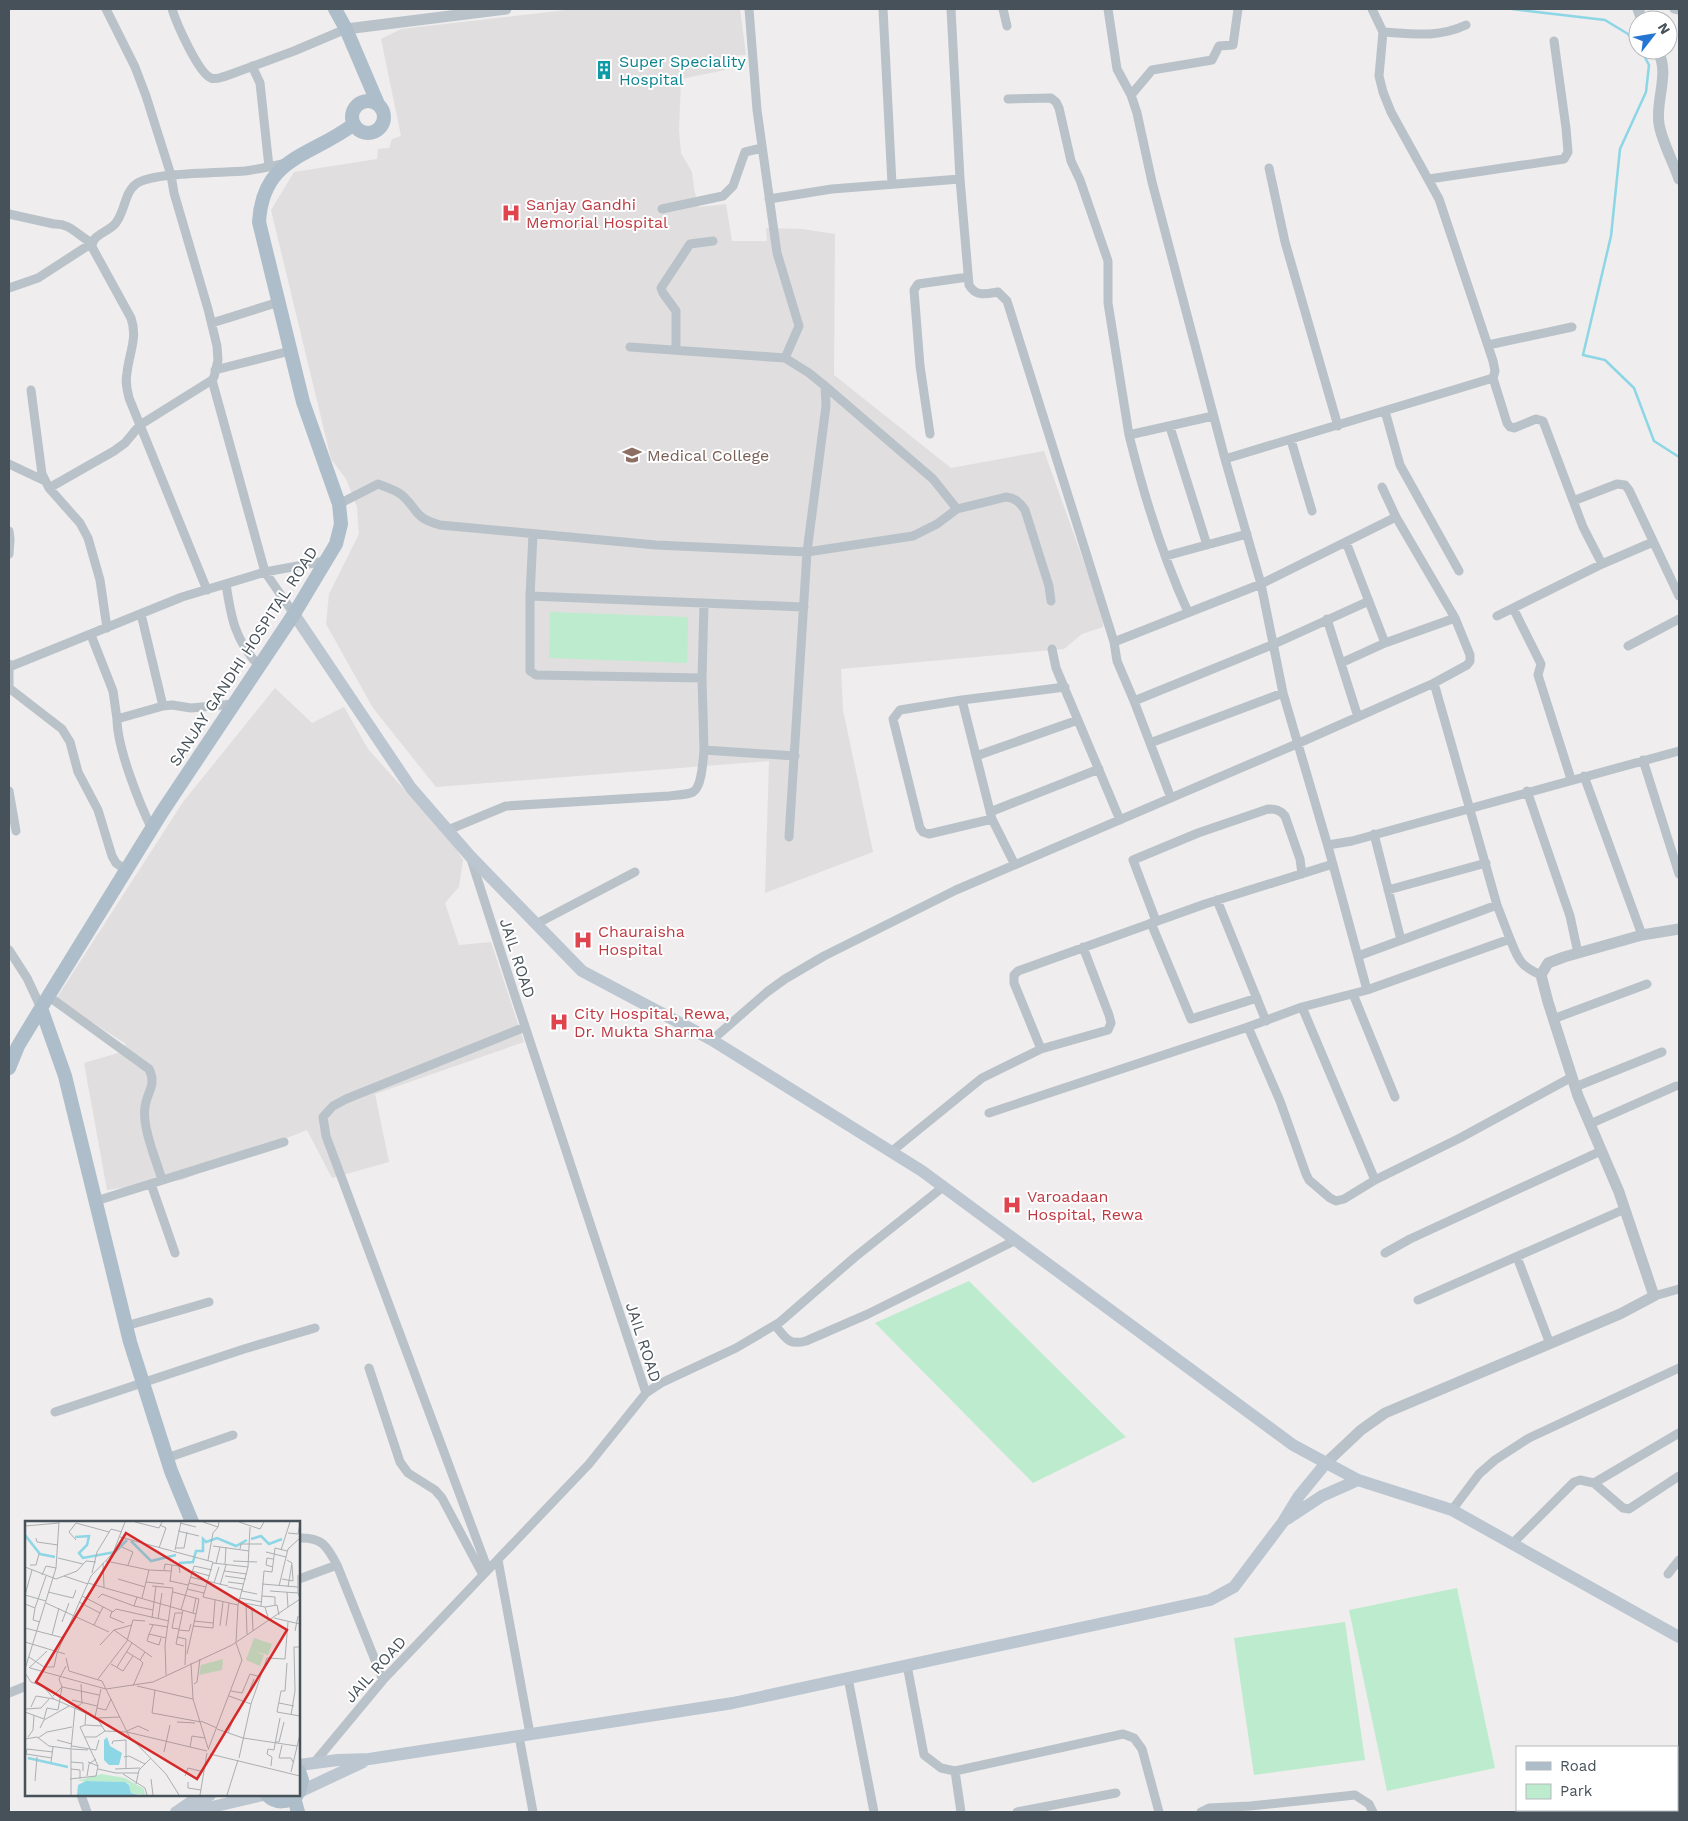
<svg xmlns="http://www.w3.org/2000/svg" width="1688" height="1821" viewBox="0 0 1688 1821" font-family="'Work Sans',sans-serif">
<rect width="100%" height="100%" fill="#efeded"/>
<path fill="#e0dede" d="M575 9H740L746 55 726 56 725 70 681 79 679 131 681 153 692 172 694 189 699 207 726 204 732 241H767L766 228 802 229 835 234 834 375 951 468 1044 451 1103 615V627L1082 634 1064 649 841 669 843 710 873 852 765 893 769 761 436 787 373 708 326 624 329 594 359 534 357 507 346 479 331 459 271 210 294 172 377 159 378 149 389 148 392 139 401 136 381 39 401 29Z
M275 688 312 723 344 707 368 749 453 844 463 860 459 887 445 903 459 945 491 942 524 1042 375 1094 389 1162 332 1178 307 1130 182 1180 107 1190 84 1063 118 1053 126 1044 56 999 183 802Z"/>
<path fill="#bdebcd" d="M550 612 688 617 687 663 549 658Z
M969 1281 1126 1437 1033 1483 875 1323Z
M1457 1588 1495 1768 1387 1791 1349 1610Z
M1345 1622 1365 1760 1254 1775 1234 1638Z"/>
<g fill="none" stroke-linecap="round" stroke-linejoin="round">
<path stroke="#8cd6e5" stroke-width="2.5" d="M1512 9 1605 20 1628 34 1638 46
M1641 50 1649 65 1646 92 1620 149 1611 236 1583 355 1605 360 1634 388 1654 441 1679 457"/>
<path stroke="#b9c2c9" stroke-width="9" d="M106 9 135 67 146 96 171 175 174 193 208 309 217 346 218 360 214 377 212 380 265 572 294 614
M172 9C176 22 198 73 211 78 216 80 221 77 226 76L294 51 346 29
M749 9 757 110 777 253 799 326 785 358
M883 9 892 184
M951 9 960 179 969 285C976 297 986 294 998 292L1007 301 1114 642 1117 661 1134 701 1171 798
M1003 9 1007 26
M1674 9 1679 10
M1383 32C1413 34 1438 38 1466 25
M252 66 260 83 269 167
M1131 95 1152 70 1212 60 1219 46 1233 45 1238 9
M1008 99 1051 98 1056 102 1059 108 1071 161 1080 180 1108 261V303L1129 435 1213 416
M1269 168 1285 242 1338 426
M1429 179 1564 159 1568 152 1566 128 1554 41
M769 199 832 189 960 179
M662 209 723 196 733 186 745 152 762 148
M9 214 54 224C70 223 78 236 92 243L38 278 9 288
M212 323 279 302
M1488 345 1572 327
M630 347 785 358 809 373 825 386 826 406 807 552 789 837
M676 350V311L663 293 661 288 690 244 713 241
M215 370 290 351
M1493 378 1507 423 1510 427 1514 428 1536 419 1543 421 1583 527 1602 564
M825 386 933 479 957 509
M31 390 42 474 49 488 80 523 88 538 100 580 107 628
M1385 411 1400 465 1459 571
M1170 427 1207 545
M930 434 920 366 914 290 918 284 968 277
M1129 435C1144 496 1162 555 1188 612
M1291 440 1312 511
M1225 459 1493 378 1495 371 1493 361 1439 199 1391 112 1383 92 1379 76 1383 32 1372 9
M9 464 45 481
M49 488 114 451 125 443 140 425 212 380
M1573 501 1617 484 1625 485 1629 490 1679 596
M339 504 378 484C386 487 397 490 403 496 420 512 413 517 440 525L656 545 807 552 913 536 937 524 957 509 1006 497C1016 498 1020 503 1025 510L1049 586 1051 601
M9 531 10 539 9 554
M533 534 530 596V671L536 675 702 678
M1346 542 1385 643
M1166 556 1247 534
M226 584C231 618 235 640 259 666
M207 590 129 398C127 389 125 382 127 373 129 353 138 338 131 318L92 247C91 235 108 232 115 224 125 213 124 193 136 184 152 172 222 173 245 171 259 169 273 166 287 163
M530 596 804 607
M704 603 702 678 704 750 795 756
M1513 608 1541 664 1538 675 1571 779
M141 614 163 706
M1497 616 1602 564 1653 542
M1327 619 1358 717
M91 635 113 691 117 719 163 706 172 705 191 708 234 704
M1114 642 1261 584 1396 517
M1628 646 1679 619
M1052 649 1056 668 1120 820
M1341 663 1385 643 1455 618
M9 664V689
M9 667 182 597 265 572 325 561
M9 688 62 729 70 742 78 772 98 810 112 856 116 863 126 870
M962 700 900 710 893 719 920 828 923 832 929 834 992 819
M1134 701 1272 645 1369 601
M117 719C117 747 139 803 152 829
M1150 743 1283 693
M976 756 1078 720
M1643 760 1679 874
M1584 776 1642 935
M9 791 16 831
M1527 791 1570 916 1578 953
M990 812 1099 769
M448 830 506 806 669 796C676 795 686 795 693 792 702 787 703 760 704 750
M1374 834 1401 940
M1328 845 1352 841 1679 751
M1015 865 992 819 962 700 1065 687
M1388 890 1486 863
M1217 900 1266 1021
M1156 921 1133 860 1198 833 1268 809C1276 809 1280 810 1285 816L1300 859 1302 874
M1151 923 1191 1019 1257 998
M536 924 635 872
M1510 939C1518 959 1520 966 1541 975
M9 950 27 978 41 1008
M1358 956 1497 905
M1367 990 1510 939 1497 905 1434 683
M1353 994 1395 1097
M48 996 149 1069C157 1086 147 1091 145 1107 142 1128 156 1159 162 1180
M1302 1007 1375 1180
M1553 1019 1647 984
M1248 1027 1280 1101 1306 1174 1309 1180 1330 1198 1336 1201 1344 1199 1375 1180 1460 1138 1572 1077
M712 1040 767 992 785 979 824 956 956 890 1299 743 1434 683 1467 665 1470 661V655L1455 618 1396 517 1382 487
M1041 1049 1014 983V975L1018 971 1205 904 1333 864
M1575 1087 1662 1052
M989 1113 1248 1027 1302 1007 1367 990 1329 850 1283 693 1261 584 1225 459 1152 182 1137 113 1131 95 1117 69 1108 9
M1590 1124 1676 1086
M891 1152 982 1078 1041 1049 1108 1030 1111 1023 1109 1015 1083 947
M151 1184 175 1253
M96 1201 284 1142
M1385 1253 1410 1239 1601 1151
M1517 1257 1550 1344
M1654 1296 1679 1289
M1418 1300 1625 1209
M775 1325C785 1337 788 1346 806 1341L868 1314 1016 1240
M126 1326 209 1302
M369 1368 400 1462 408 1473 435 1490 442 1498 483 1575
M646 1393 661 1383 736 1348 780 1322 855 1257 943 1187
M55 1412 244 1349 315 1328
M167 1458 233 1435
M1594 1483 1623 1508 1629 1509 1679 1476
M1452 1510 1479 1474 1495 1460 1529 1438 1679 1368
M299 1538C322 1537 327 1546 337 1565
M1512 1544 1574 1482 1580 1480 1594 1483 1679 1433
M498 1560 530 1734
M488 1570 326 1136 323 1117 333 1106 346 1099 525 1027
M1668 1574 1679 1560
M299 1579 337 1565 383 1680
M907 1665 924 1755 941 1768 955 1771 1123 1734 1134 1738 1142 1749 1159 1812
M848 1678 874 1812
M9 1693 26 1686
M519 1736 533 1812
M314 1763 383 1680 589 1464 646 1393 515 996 471 859
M955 1771 961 1812
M81 1795 87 1812
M1017 1812 1116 1793
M1201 1812 1209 1808 1250 1806 1355 1795 1369 1804 1373 1812"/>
<path stroke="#b9c2c9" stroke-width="11" d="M1638 9 1642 20
M346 29 506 9
M1657 50C1671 72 1655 100 1659 124 1662 142 1673 161 1679 179
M1326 1463 1361 1430 1385 1413 1620 1314 1654 1296 1619 1192 1578 1096 1548 1002 1541 975 1548 963 1564 957 1642 935 1679 929"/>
<path stroke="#bbc6d0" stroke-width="12" d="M294 614 411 788 470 856 582 971 712 1040 922 1171 1293 1445 1358 1480 1452 1510 1679 1637
M1287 1519 1322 1496 1358 1480
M299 1765 338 1760 369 1759 733 1703 1210 1600 1234 1587 1283 1522 1299 1496 1326 1463
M299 1792 363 1762
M178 1811 194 1800 210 1795
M176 1812 199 1810 263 1795"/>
<path stroke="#aebdca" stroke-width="14" d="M335 9 346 29 378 104
M352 117a16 16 0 1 1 32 0a16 16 0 1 1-32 0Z
M41 1008 65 1076 130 1342 171 1471 192 1522
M9 1068 18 1046 41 1008 162 812 294 614 336 544 341 524 339 504 303 402 259 222C263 156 311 157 354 124
M299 1771 302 1780 299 1792
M267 1795C276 1804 288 1803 297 1795
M294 1798 298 1812"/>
</g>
<defs>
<g id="building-bare" transform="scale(1.5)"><path d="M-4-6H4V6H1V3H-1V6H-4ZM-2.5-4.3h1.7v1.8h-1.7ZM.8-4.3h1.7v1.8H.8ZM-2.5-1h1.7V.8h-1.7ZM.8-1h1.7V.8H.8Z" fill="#0f9aa8" stroke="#fff" stroke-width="2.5" paint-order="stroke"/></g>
<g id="hospital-bare" transform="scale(1.5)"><path d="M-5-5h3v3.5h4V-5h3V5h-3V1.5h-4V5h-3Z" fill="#e0444e" stroke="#fff" stroke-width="2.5" paint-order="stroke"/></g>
<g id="university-bare" transform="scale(1.5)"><path d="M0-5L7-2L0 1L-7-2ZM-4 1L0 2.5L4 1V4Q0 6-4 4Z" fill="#8d6e63" stroke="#fff" stroke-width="2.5" paint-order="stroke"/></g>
</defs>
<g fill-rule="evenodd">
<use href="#building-bare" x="604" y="70"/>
<use href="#hospital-bare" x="511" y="213"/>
<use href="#university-bare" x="632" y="455"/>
<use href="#hospital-bare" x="583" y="940"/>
<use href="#hospital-bare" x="559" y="1022"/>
<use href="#hospital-bare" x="1012" y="1205"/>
</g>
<g text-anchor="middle" stroke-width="4" stroke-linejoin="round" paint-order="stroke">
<g font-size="16" fill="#0d838f" stroke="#fff" text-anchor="start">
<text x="619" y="67">Super Speciality<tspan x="619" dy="18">Hospital</tspan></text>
</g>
<g font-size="16" fill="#be3a42" stroke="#fff" text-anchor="start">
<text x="526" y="210">Sanjay Gandhi<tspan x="526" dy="18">Memorial Hospital</tspan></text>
<text x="598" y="937">Chauraisha<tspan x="598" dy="18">Hospital</tspan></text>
<text x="574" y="1019">City Hospital, Rewa,<tspan x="574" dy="18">Dr. Mukta Sharma</tspan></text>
<text x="1027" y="1202">Varoadaan<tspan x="1027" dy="18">Hospital, Rewa</tspan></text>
</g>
<g font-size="16" fill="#785e54" stroke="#fff" text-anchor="start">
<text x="647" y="461">Medical College</text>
</g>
<g font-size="16" fill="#465159" stroke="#fff">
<text transform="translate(243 656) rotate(-57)" y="6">SANJAY GANDHI HOSPITAL ROAD</text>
<text transform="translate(518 958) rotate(72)" y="6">JAIL ROAD</text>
<text transform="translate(644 1342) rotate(72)" y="6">JAIL ROAD</text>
<text transform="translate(375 1669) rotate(-48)" y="6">JAIL ROAD</text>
</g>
</g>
<g transform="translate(25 1521)">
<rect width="275" height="275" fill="#efeded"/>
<path d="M229 117 247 123 243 134 227 129 239 134 235 145 221 139ZM198 138 197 149 174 154 176 144ZM76 253 100 257 119 268 120 274 106 272 104 263 100 261 52 260Z" fill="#bdebcd"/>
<path d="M82 216 85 225 97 232 94 244H84L79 239V219ZM61 260 100 261 104 264 106 272 114 274H52L53 264Z" fill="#8cd6e5"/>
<path fill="none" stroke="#8cd6e5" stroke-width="2.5" d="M0 14 15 33 30 36M50 16 64 15 62 24 54 32 58 37 90 31 102 19M226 18 236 15 244 23 257 18M106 20 126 40 151 34M154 42 168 41 171 30H178V18L181 21 192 17 211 25 222 19M3 237 43 246"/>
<path fill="none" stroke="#abafb2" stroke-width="1" d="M110 1 134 7 137 1M178 1 193 6 194 1M214 1 235 8 239 1M155 2 171 6M0 5 34 2M153 10 174 15M263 12 273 13 275 2M95 16 188 41 178 76 213 84 211 121M11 17 12 21 33 24M51 19 44 11 51 2 84 11M188 25 224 30M97 26 108 31 103 44M134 27 141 7 135 4M151 27H159L162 11M215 28 216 23H237M150 29 156 1M256 29 265 1M241 31 261 36M33 37 58 43M248 38 242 37 241 44 248 46M183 39 188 12 193 6M262 39 267 42 263 66M81 40 124 49 117 77M208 40 232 41M78 42 79 66M188 42 223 46M191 42 195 26M200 43 201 26M5 44H11L14 33M0 46 31 58 52 50 61 40 71 41M124 49 146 50M139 49 140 43 154 45 155 52M167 50 185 55M199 50 222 53M67 52 72 31 86 8 97 11M17 54 21 45 31 47M273 54V72M39 55 63 63M200 55 221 58M165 56 203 65M93 58 120 66M257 58 268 60 267 44M145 60 163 64M121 61 139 63M145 61 147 44M203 61 219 63M63 62 171 93 162 133M164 62 181 66M189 62 194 46M237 63 273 66M195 64 201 44M127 65 148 67 140 124 141 154M254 65 263 28 275 17M203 66 218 69M162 68 179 72M217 70 232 73M245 70 273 72 275 78M23 71 48 77 51 69M148 71 174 78 171 93M262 71 263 86M0 74 7 49M0 74 21 80M57 75 88 91 91 88 144 100M237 75 250 76V84M73 77 77 73 109 85 112 76M215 77 237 81M54 81 75 92M214 81 240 86 244 100M21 82 84 111M0 83 10 87 8 99 15 101M221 83 222 113M213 84 223 46 225 6M109 85 128 89M236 85 239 50 247 51 250 27 262 30M240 86 252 84 254 94M10 87 21 55M227 87 228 110M156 89 169 45 187 49M158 89 151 123 159 125M87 90 85 96 99 102M168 92 171 77M127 97 131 65M249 97 275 103M133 98 137 72M169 100 188 102M37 101 44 82M124 103 143 106M69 104 78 86M128 104 124 113 141 117M168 105 188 107 190 79M195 105 198 81M201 105 204 82M0 107 39 117M154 108 147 107 150 92H157M89 109 107 104M154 109 164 110 166 103M270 110 273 95M124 113 122 120 134 124 136 117M27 114 34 87M152 116 161 118 160 144M0 121 40 133M75 124 89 109 127 136M102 131 115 139 120 131M4 136 19 146H29L32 132 66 55 88 32 100 1M41 137 44 150 77 160 104 215 141 253 154 274M166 142 168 178M262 142 260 170H256L252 191 275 195M86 143 98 150 108 135M41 145 34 158 37 166 74 174M92 146 107 122M4 147 22 130M5 147 81 168M0 148 31 47 34 1M0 152 6 161 19 166 29 178 72 197 80 210 102 211M13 158 29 132M73 158 102 120 108 99 120 100M56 163 57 183M169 163 172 161 175 138M108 165 118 142 115 139M112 165 168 178 183 227M81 168 128 161 207 124 275 78M130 169 127 192 176 201M206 170 217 172 225 153 236 156M223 173 229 158M204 175 226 183 214 237M47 179 72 185M254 182 269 185M226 183 242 137 260 138 263 101M6 186 11 175 29 178M72 187 81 189 86 178M0 188 16 187 24 178M61 190 60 204 55 206 73 245M0 191 19 198M266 194 270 170 269 126H275M70 196 76 168M72 197 95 196M19 198 22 187 33 189 37 166 28 175M176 200 192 207M152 201 170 202M60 204 77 205M15 207 19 199 44 185M192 208 218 217 272 225M102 210 113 205 124 210M102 211 182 230M203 212 210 194M3 216 8 209 9 194M60 216H71L80 210M13 217 22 211 47 206M0 218 12 216 24 225 46 228V274M32 219 47 223M101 219V247M251 221H254L259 201M87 223 88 220 101 219M250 223 255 197M257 224 254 237H266L268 241M47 225 71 229 74 219M165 226 167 215 180 217M46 228 50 187 56 183M47 228 63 229M183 229 217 139 211 122M139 231 145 204M185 233 275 255M99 236 104 235 120 243M27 237 1 233 2 228 28 231M26 241 28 226M46 241 58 242V250M246 245 247 236 242 233 243 228 249 229 250 223M46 248 55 249V258M73 248 91 252H113M90 248 115 247M266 251 275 213M98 253 120 267 122 274M62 255 64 243 71 238M160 255 163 247 179 251M45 258 71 255 73 245 63 241M126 258 128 274M10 260 12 236M163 261V267L176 269M111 263 114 249 126 237M175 274 182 232M202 274 213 239"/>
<path fill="#d62828" fill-opacity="0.15" stroke="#d62828" stroke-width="2.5" d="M101 12 262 109 172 258 11 161Z"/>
<rect width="275" height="275" fill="none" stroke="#465159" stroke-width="2.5"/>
</g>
<rect width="1688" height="1821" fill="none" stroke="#465159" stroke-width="20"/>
<rect x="1516" y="1746" width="162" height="65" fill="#ffffff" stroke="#b5b9bd"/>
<rect x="1526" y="1762" width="25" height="8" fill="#aebdca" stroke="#b5b9bd"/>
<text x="1560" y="1771" font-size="15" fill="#465159">Road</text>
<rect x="1526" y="1784" width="25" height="15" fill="#bdebcd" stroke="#b5b9bd"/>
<text x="1560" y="1796" font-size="15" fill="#465159">Park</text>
<g transform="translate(1653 35) rotate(59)"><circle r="24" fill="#ffffff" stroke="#b5b9bd"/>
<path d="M0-4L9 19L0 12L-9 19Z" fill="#2476d2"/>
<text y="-8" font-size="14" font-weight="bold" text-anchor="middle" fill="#465159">N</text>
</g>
</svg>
